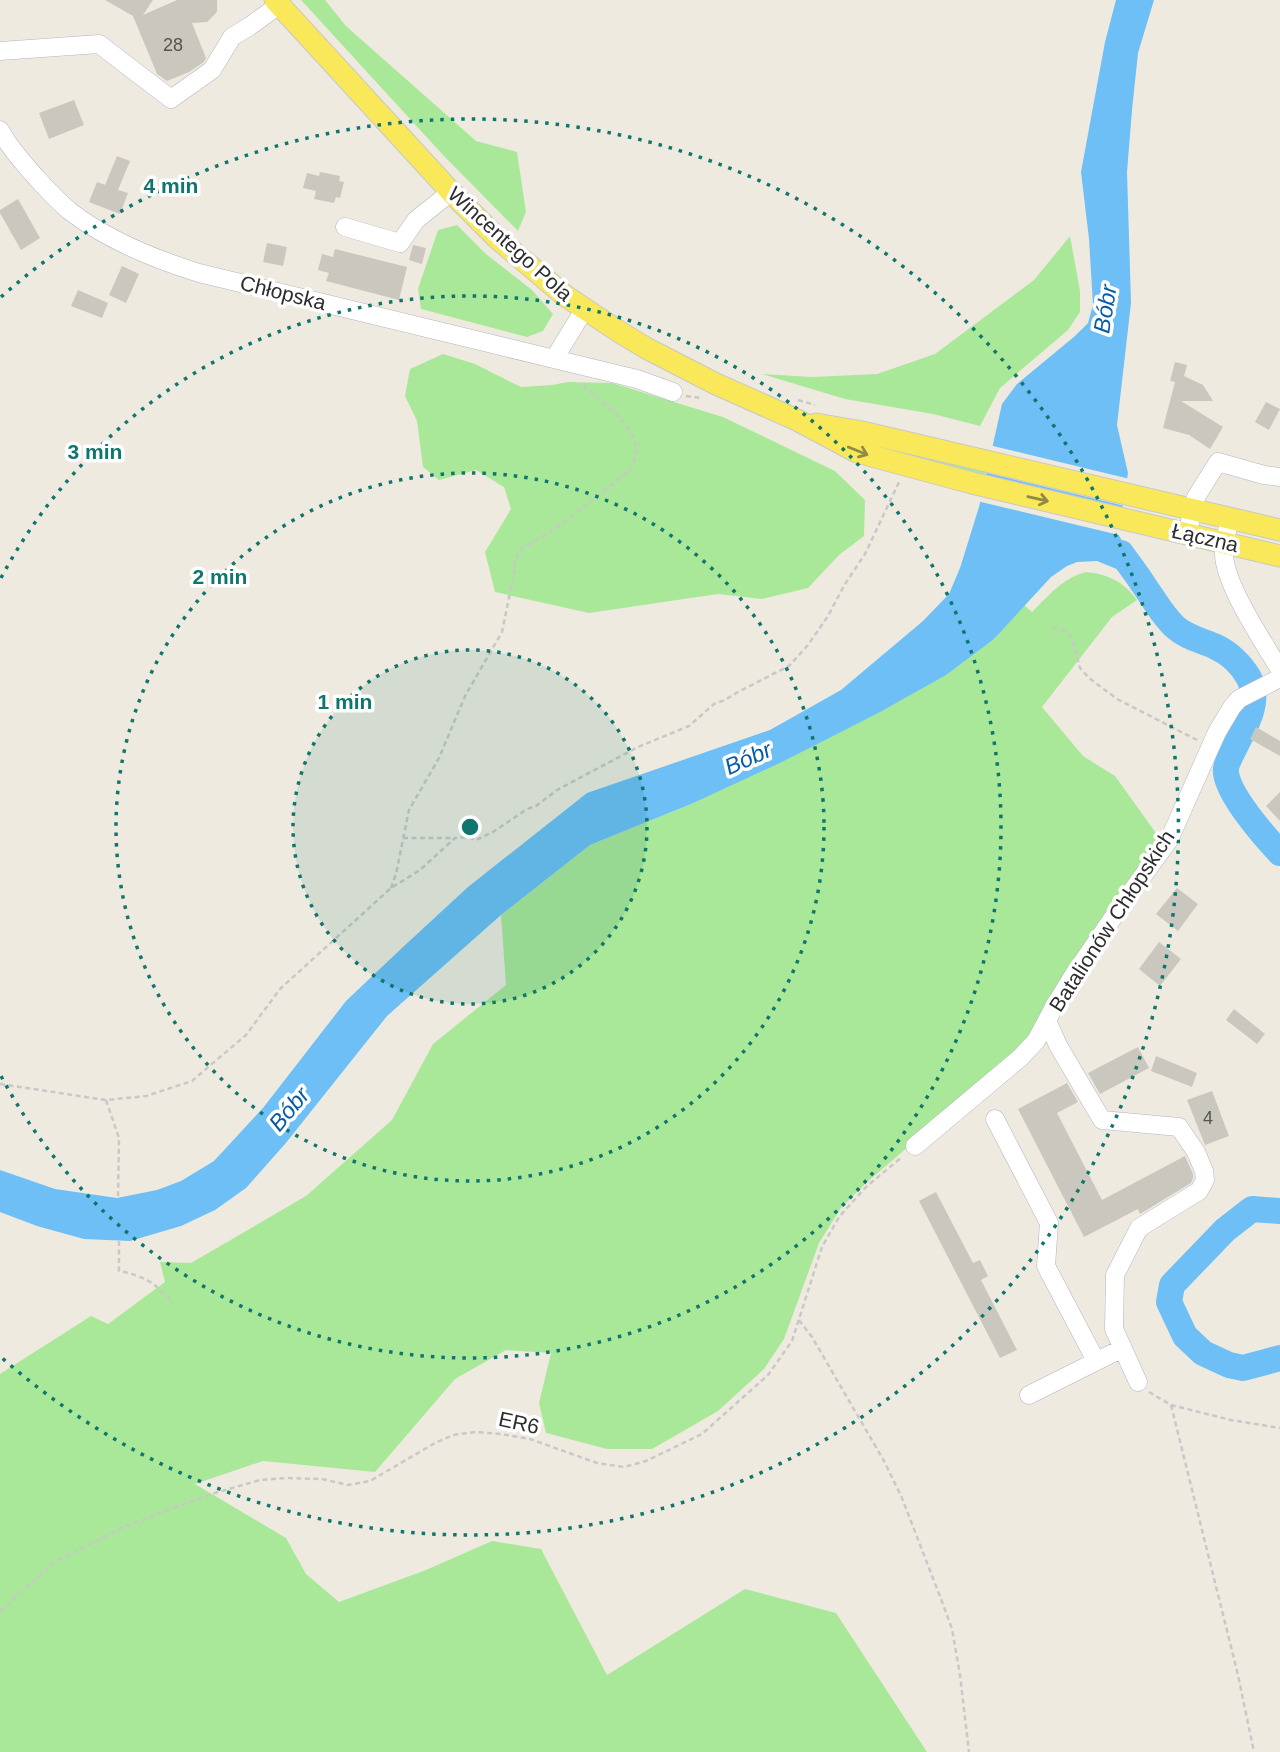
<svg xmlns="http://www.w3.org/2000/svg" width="1280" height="1752" viewBox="0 0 1280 1752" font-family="Helvetica,sans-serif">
<rect width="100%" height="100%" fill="#efeadf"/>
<path fill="#aae899" d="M301 0H325L346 26 476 141 517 152 526 212 518 231 443 155Z
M457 225 486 254 532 290 553 314 543 331 527 337 421 309 418 289 438 230Z
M1070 236 1080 291V312L1068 330 1000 388 980 426 933 414 845 399 762 374 812 377 877 374 935 354 1034 280Z
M443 354 475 364 521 387 552 385 568 382 612 383 723 417 835 471 865 500 864 536 839 555 808 588 762 599 718 594 589 613 495 592 485 552 511 509 504 487 476 470 439 480 423 467 417 421 405 396 410 369Z
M860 441 976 467 975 470 986 472 985 475 975 472 974 476 887 452Z
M1086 572C1108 574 1124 582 1137 600L1112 617 1042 707 1083 756 1115 776 1161 840 1033 1033 1016 1054 866 1183 841 1208 819 1243 784 1339 764 1369 718 1411 652 1449H607L546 1433 539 1403 551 1353 506 1350 455 1379 375 1472 263 1461 195 1484 286 1538 306 1574 339 1602 426 1570 492 1541 541 1549 607 1675 745 1589 836 1613 927 1752H0V1374L91 1316 108 1324 165 1282 160 1262 191 1263 306 1196 392 1120 433 1044 506 985 501 915 590 845 691 804 994 639 1024 605 1032 612C1049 595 1063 578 1086 572Z"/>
<path fill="#6dbff5" d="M1116 0H1154L1138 53 1132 110 1127 172 1131 303 1117 425 1128 473 1118 534 1145 579 1139 584 1129 574 1097 561 1077 562 1067 566 1051 577 994 639 946 675 880 712 782 762 691 804 590 845 501 915 387 1016 285 1144 246 1188 215 1210 181 1226 130 1241 84 1239 37 1226 0 1212V1170L55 1189 117 1198 157 1190 181 1181 214 1161 263 1108 346 1001 403 947 468 887 587 793 770 730 841 690 923 621 949 594 960 568 979 507 1002 404 1017 384 1075 336 1088 323 1093 305 1089 239 1081 172 1105 42Z"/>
<path fill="#efeadf" d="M989 445 1130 479 1125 506 983 472Z
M982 474 1125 508 1121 533 1123 536 977 501Z"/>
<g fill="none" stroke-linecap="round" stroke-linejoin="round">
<path stroke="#6dbff5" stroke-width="26" d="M1121 553C1128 563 1136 573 1143 584 1153 598 1162 615 1175 627 1186 637 1200 640 1214 646 1228 652 1241 664 1249 678 1262 704 1243 729 1232 753 1229 759 1225 767 1226 773 1229 796 1264 836 1280 853
M1280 1211 1252 1209 1225 1230 1172 1285 1169 1302 1185 1336 1203 1353 1229 1365 1243 1368 1280 1358"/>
</g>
<path fill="#cac7be" d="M105 0H153L143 15 177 0H217V12L207 22 192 23 206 58 204 62 189 72 167 81 157 74 133 16Z
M74 100 84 125 49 139 39 113Z
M117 156 130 161 118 190 128 193 120 214 89 202 97 182 105 185Z
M320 172 340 176 339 181 344 182 340 198 336 197 334 203 314 199 316 191 303 188 307 173 319 176Z
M18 199 40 238 21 250 0 213V210Z
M267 243 287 247 283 266 263 262Z
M413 245 426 248 422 264 409 260Z
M335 249 407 267 399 300 326 281 329 273 318 270 322 254 333 257Z
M122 266 139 274 126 303 109 295Z
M78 290 108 303 102 318 71 306Z
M1175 362 1187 365 1184 376 1203 385 1213 401H1181L1223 427 1210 449 1189 435 1163 428 1175 382 1170 381Z
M1266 402 1280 409 1269 430 1255 422Z
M1256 727 1280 741V756L1250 739Z
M1280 792V821L1266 806Z
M1177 888 1198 904 1178 931 1156 914Z
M1159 942 1181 959 1160 986 1139 969Z
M1234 1009 1265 1034 1257 1044 1226 1020Z
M1138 1047 1149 1068 1100 1094 1088 1073Z
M1156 1056 1197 1073 1192 1087 1151 1071Z
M1067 1083 1078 1102 1057 1113 1102 1200 1185 1156 1193 1174V1178L1191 1183 1140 1214 1138 1209 1084 1237 1018 1109Z
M1212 1091 1229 1136 1205 1145 1187 1100Z
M936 1192 973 1263 980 1260 988 1276 981 1280 1017 1350 1000 1358 919 1201Z"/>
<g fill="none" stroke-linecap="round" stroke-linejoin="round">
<g stroke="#b3b3c1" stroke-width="19">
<path id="minor" d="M0 51 99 44 171 99 212 70 232 37 250 26 279 5
M0 130C8 146 21 160 33 174 45 187 57 201 71 212 109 241 154 259 199 273L554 359 584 310
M345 227 400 243 416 220 451 192
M554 359 637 379 673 392
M1230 518C1228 529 1224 540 1224 551 1222 581 1264 643 1280 670
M1187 534 1196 497 1218 462 1264 475 1280 477
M1047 1021 1059 1047 1102 1120 1179 1127 1196 1152 1204 1171 1205 1180 1199 1191 1139 1228 1115 1275 1114 1329 1138 1382
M995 1119 1049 1223 1046 1266 1096 1361
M915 1146 1020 1058 1036 1041 1053 1009 1073 976 1121 906 1169 840 1217 732 1232 707 1239 699 1280 678
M1029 1395 1123 1348"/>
</g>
<g stroke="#c8c8c8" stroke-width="23">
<path id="major" d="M275 0 451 192 498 239 564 295 618 331 646 348 716 384 797 420 857 452 972 483 1280 556
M816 424 862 432 1280 530"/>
</g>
<path stroke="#c8c8c8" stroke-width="2.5" stroke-dasharray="5 3.5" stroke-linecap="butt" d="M686 396 701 398
M798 400 815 405
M1053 628 1065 631 1072 637 1080 668 1089 678 1117 699 1197 740
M403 838H452
M391 888 396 874 409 810 439 758 465 696 502 632 514 573 515 561 520 550 559 526 628 472C632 465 636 459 636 451 637 426 600 401 584 386L582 382
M0 1084 106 1100 146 1096 192 1081 246 1035 280 989 391 888 420 870 455 838 468 837 476 840 493 832 527 809 536 806 557 790 638 747 689 726 714 704 725 700 738 692 789 666 808 645 828 616 845 584 865 554 900 480
M106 1100 119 1138 118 1198
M119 1241V1271C145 1276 156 1283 173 1304
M799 1320 812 1337 884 1461 902 1498 941 1599 952 1629 960 1675 969 1752
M1149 1392 1171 1405 1231 1420 1280 1428
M1171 1405 1238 1675 1254 1752
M0 1611 55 1562 88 1545 126 1526 208 1495 260 1480 286 1478 322 1479 348 1485 370 1481 435 1443 453 1435 476 1432 501 1434 530 1439 597 1463 624 1467 646 1461 702 1434 768 1375 792 1341 822 1247 839 1217 866 1187 902 1157"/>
<use href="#minor" stroke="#fff" stroke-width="18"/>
<use href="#major" stroke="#f8e85a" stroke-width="21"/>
</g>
<defs><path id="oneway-shaft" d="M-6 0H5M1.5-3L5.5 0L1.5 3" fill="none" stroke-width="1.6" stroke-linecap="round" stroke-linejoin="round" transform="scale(1.75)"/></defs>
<g stroke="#928a44">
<use href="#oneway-shaft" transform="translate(858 451) rotate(22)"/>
<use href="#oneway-shaft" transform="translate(1038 499) rotate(13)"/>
</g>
<circle cx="470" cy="827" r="177" fill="#0f766e" fill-opacity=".12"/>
<g fill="none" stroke="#0f766e" stroke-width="3.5" stroke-dasharray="3.5 7">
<circle cx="470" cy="827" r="177"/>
<circle cx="470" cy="827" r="354"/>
<path d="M1 578A531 531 0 1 1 1 1076"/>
<path d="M1 297A708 708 0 1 1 1 1357"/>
</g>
<g text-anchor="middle" stroke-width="7" stroke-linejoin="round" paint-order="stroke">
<g font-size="18" fill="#545451">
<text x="173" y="51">28</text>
<text x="1208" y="1124">4</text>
</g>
<g font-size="21" fill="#2d2d2d" stroke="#fff">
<text transform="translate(510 244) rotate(42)" y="7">Wincentego Pola</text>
<text transform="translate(283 293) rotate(14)" y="7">Chłopska</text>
<text transform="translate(1205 538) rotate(13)" y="7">Łączna</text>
<text transform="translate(1112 921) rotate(-57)" y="7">Batalionów Chłopskich</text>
<text transform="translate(519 1423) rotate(12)" y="7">ER6</text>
</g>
<g font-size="23" font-style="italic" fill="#075ba7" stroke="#fff">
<text transform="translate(1105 309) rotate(-81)" y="8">Bóbr</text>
<text transform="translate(748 758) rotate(-24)" y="8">Bóbr</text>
<text transform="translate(289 1109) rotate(-50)" y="8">Bóbr</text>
</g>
</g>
<circle cx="470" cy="827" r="10" fill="#0f766e" stroke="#fff" stroke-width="3.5"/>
<g font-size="21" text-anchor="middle" font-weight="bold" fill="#0f766e" stroke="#fff" stroke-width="7" stroke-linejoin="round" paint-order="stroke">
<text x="171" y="193">4 min</text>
<text x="95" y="459">3 min</text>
<text x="220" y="584">2 min</text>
<text x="345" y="709">1 min</text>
</g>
</svg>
